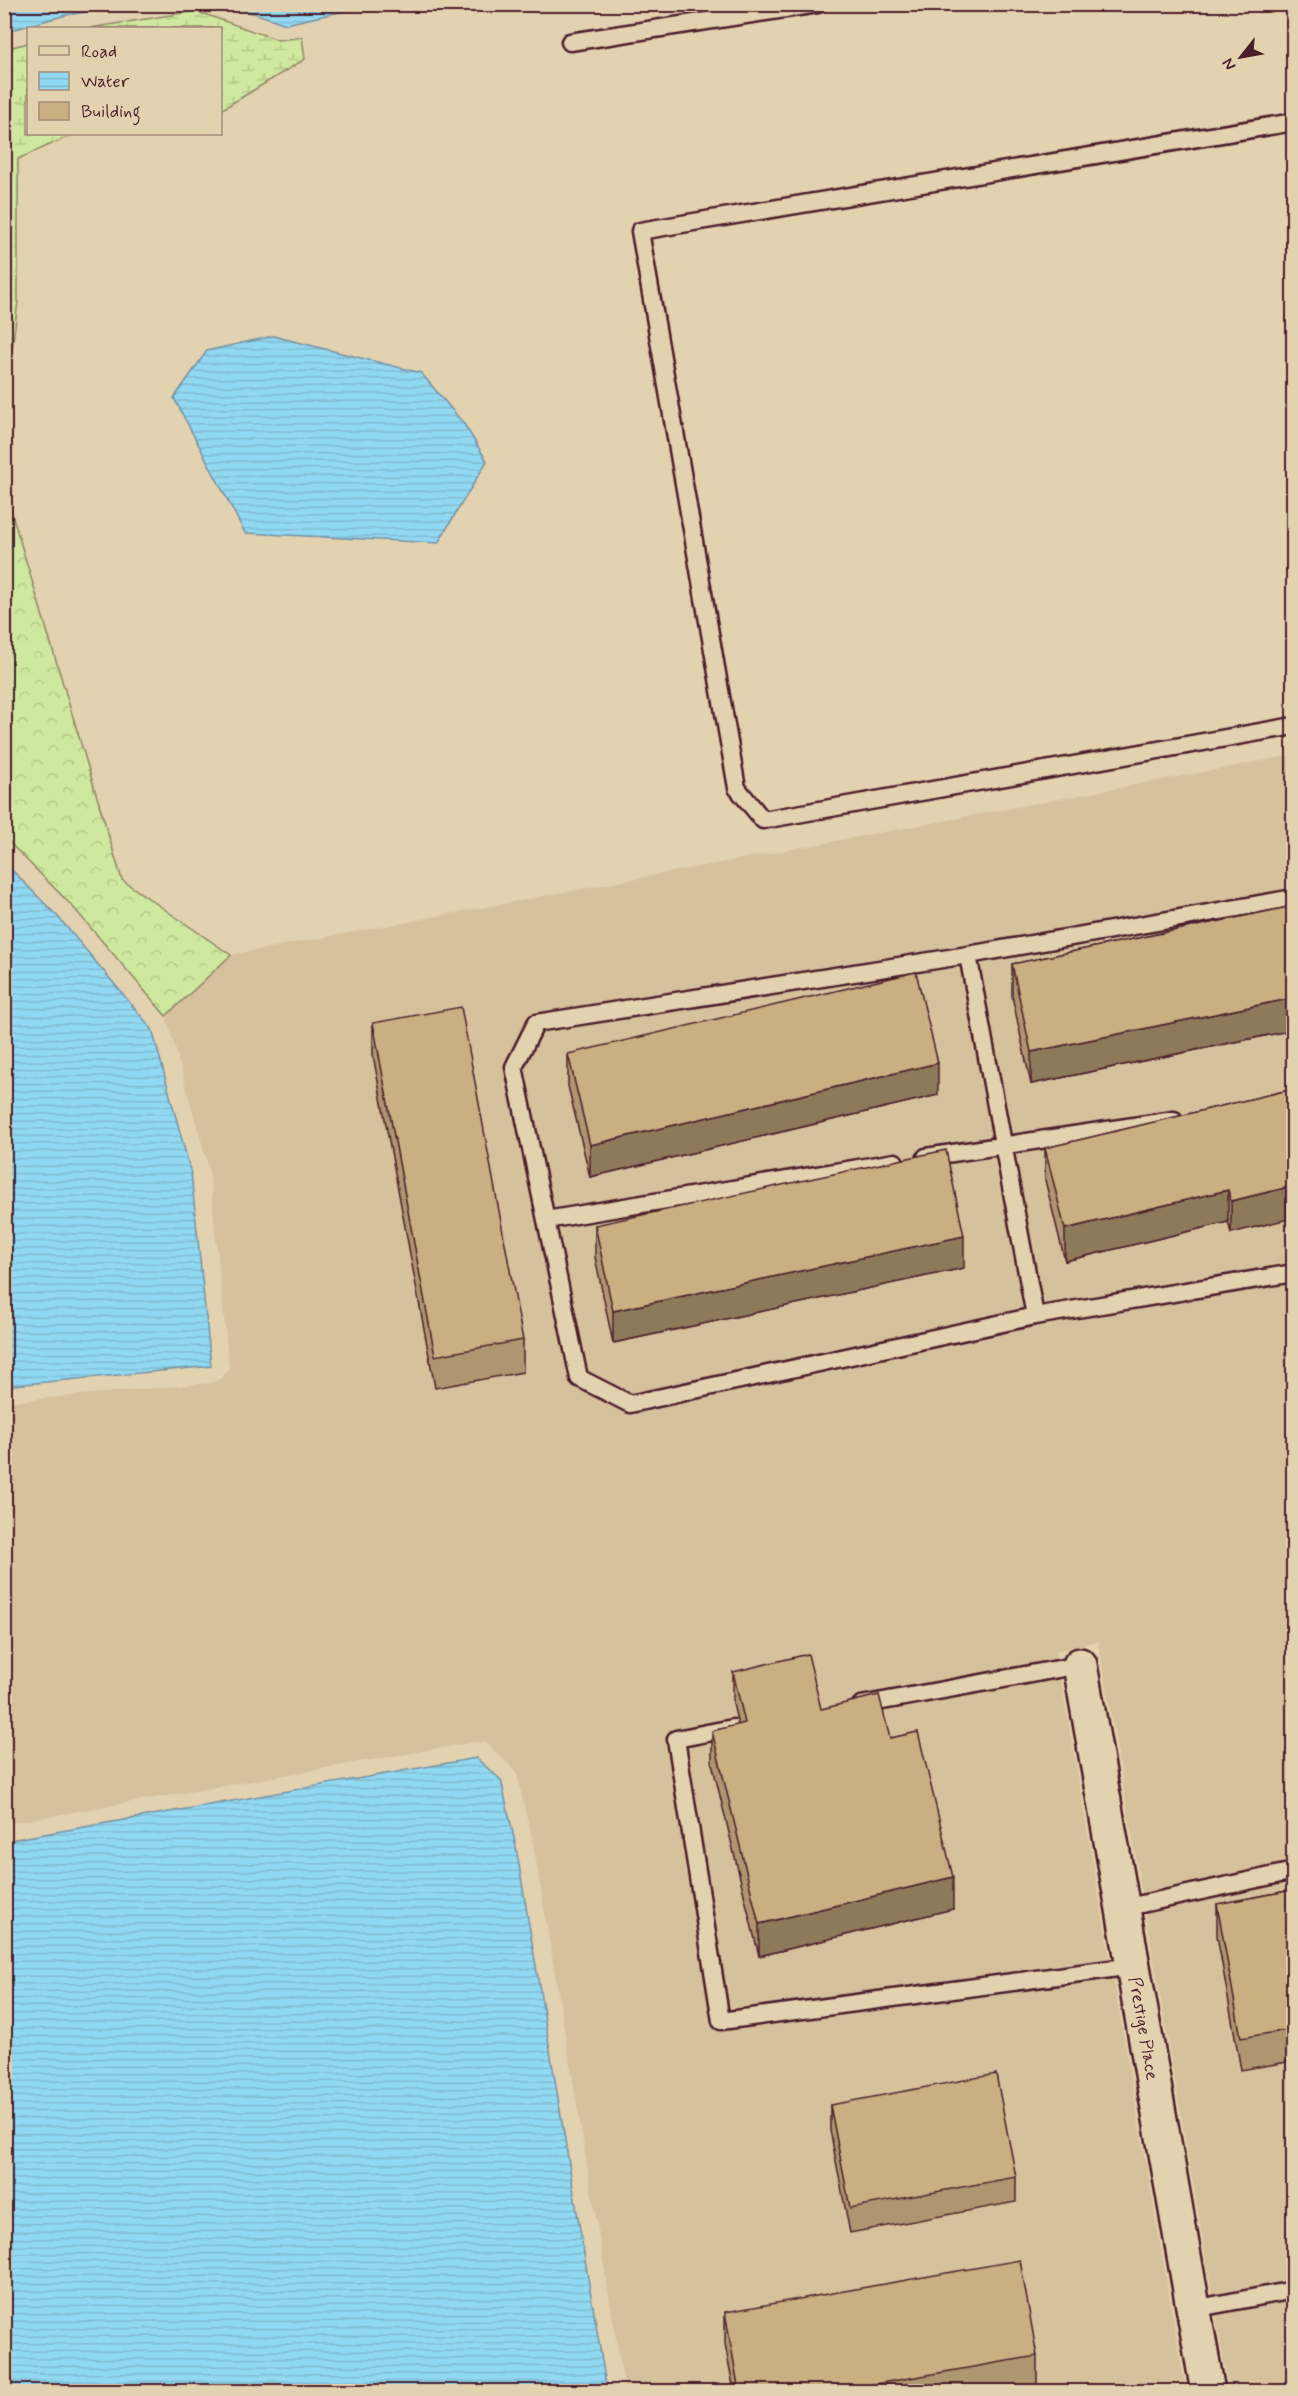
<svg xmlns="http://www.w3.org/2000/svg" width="1298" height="2396" viewBox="0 0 1298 2396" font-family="Mynerve,sans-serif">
<defs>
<pattern id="forest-crowns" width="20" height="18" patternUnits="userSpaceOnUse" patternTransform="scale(1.5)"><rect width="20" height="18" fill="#cee89f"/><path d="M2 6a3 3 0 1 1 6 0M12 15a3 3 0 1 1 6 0" fill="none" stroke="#b2c789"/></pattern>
<pattern id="wetland-marsh" width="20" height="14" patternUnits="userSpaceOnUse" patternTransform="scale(1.5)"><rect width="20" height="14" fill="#cee89f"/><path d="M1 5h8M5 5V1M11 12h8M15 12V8" fill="none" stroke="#b2c789"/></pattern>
<pattern id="water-rules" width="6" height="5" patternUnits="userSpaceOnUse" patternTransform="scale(1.5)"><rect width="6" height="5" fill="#91d9f2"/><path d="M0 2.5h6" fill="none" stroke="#7fbad0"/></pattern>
</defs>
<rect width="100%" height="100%" fill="#e3d2af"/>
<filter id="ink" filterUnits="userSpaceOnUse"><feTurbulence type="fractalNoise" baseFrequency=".0167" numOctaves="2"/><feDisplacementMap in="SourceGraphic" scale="12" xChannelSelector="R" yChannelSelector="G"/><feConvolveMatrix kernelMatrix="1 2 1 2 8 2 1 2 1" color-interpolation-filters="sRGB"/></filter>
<g filter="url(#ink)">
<path fill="#d5c19c" d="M1293 755V2391H1229L1098 1641 1056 1651 1186 2391H625L533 1843 516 1771 485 1742H475L5 1824V1402L211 1383 222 1378 229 1368 209 1169 166 1016 231 955Z"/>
<path fill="url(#forest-crowns)" stroke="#8c8465" stroke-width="1.5" d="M5 491 122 880 231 955 166 1016 73 907 5 838Z"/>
<path fill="url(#wetland-marsh)" stroke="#8c8465" stroke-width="1.5" d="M196 11 278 40 302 37 305 59 221 110 220 28H90Z
M28 43V134H74L18 159V301L5 408V49Z"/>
<path fill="url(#water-rules)" stroke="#758fa2" stroke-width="1.5" d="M5 4H133V5L66 15 5 32Z
M230 5 362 4V5L358 8 286 24Z
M273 336 421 373 464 424 487 461 438 543 245 533 174 398 207 351Z
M5 863 60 919 152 1029 191 1173 211 1366 5 1386Z
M476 1758 501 1780 516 1847 607 2391H5V1841Z"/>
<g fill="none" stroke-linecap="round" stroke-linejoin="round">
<g stroke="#4a1f2b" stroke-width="21">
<path id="lane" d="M570 42 818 4
M1294 122 640 231 737 788 763 820 1294 726
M1294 898 968 955 1035 1316 1294 1273
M968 955 536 1023 514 1067 579 1378 630 1404 1035 1316
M926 1157 1174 1120
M546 1220 895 1162
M861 1705 1080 1665
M733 1728 676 1739 721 2021 1133 1966
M1123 1908 1294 1871
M1193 2309 1294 2290"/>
</g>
<g stroke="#4a1f2b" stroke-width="38">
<g id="street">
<path id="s1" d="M1080 1665 1208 2392"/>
</g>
</g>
<use href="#lane" stroke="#e3d2af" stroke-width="16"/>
<use href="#street" stroke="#e3d2af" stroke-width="33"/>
</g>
<path fill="#ad966f" stroke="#4a1f2b" stroke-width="1.5" d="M1293 906V1030L1031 1084 1012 996V964Z
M373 1023 523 1340V1372L435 1388 373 1055Z
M568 1054 938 1095 590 1177 568 1086Z
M1293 1089 1231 1233 1228 1222 1065 1261 1045 1180V1148Z
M595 1225 964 1268 613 1343 595 1257Z
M733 1672 890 1738 953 1909 759 1956 712 1763V1731L738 1725 733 1704Z
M1293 1890V2061L1241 2070 1217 1936V1904Z
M830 2105 1016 2177V2202L850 2233 830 2130Z
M725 2312 1037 2356V2388L1018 2391H734L725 2344Z"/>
<path fill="#8d7a5a" stroke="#4a1f2b" stroke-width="1.5" d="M1293 998V1030L1031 1084V1052Z
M938 1063V1095L590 1177V1145Z
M1293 1186V1218L1231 1233V1201Z
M1228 1190V1222L1065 1261V1229Z
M964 1236V1268L613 1343V1311Z
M953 1877V1909L759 1956V1924Z"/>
<path fill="#c9af81" stroke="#4a1f2b" stroke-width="1.5" d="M1293 906V998L1031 1052 1012 964Z
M916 972 938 1063 590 1145 568 1054Z
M461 1007 523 1340 435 1356 373 1023Z
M1293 1089V1186L1231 1201 1228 1190 1065 1229 1045 1148Z
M946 1150 964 1236 613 1311 595 1225Z
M808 1654 821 1709 879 1695 890 1738 918 1732 953 1877 759 1924 712 1731 745 1723 733 1672Z
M1293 1890V2029L1241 2038 1217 1904Z
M996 2074 1016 2177 850 2208 830 2105Z
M1020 2260 1037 2356 835 2391H739L725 2312Z"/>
</g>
<g text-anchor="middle" stroke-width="5" stroke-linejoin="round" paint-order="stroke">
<g font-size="18" fill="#4a1f2b" stroke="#e3d2af">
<text dy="6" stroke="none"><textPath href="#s1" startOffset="369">Prestige Place</textPath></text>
</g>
</g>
<rect width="1298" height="2396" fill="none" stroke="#e3d2af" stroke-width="24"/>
<rect x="12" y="12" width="1274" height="2372" fill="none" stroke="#4a1f2b" stroke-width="2" filter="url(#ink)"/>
<rect x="27" y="27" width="195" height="108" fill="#e3d2af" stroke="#a68a7a" stroke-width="1.5"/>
<rect x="39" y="46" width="30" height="9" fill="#e3d2af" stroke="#a68a7a" stroke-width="1.5"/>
<text x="81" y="57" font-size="18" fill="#4a1f2b">Road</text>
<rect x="39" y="72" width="30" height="18" fill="url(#water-rules)" stroke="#a68a7a" stroke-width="1.5"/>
<text x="81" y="87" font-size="18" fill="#4a1f2b">Water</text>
<rect x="39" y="102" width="30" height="18" fill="#c9af81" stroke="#a68a7a" stroke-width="1.5"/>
<text x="81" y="117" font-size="18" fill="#4a1f2b">Building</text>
<g transform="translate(1241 57) rotate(239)" stroke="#e3d2af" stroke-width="4.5" paint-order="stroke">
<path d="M0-4.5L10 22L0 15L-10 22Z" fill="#4a1f2b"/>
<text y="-9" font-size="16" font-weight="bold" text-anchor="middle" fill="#4a1f2b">N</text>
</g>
</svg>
